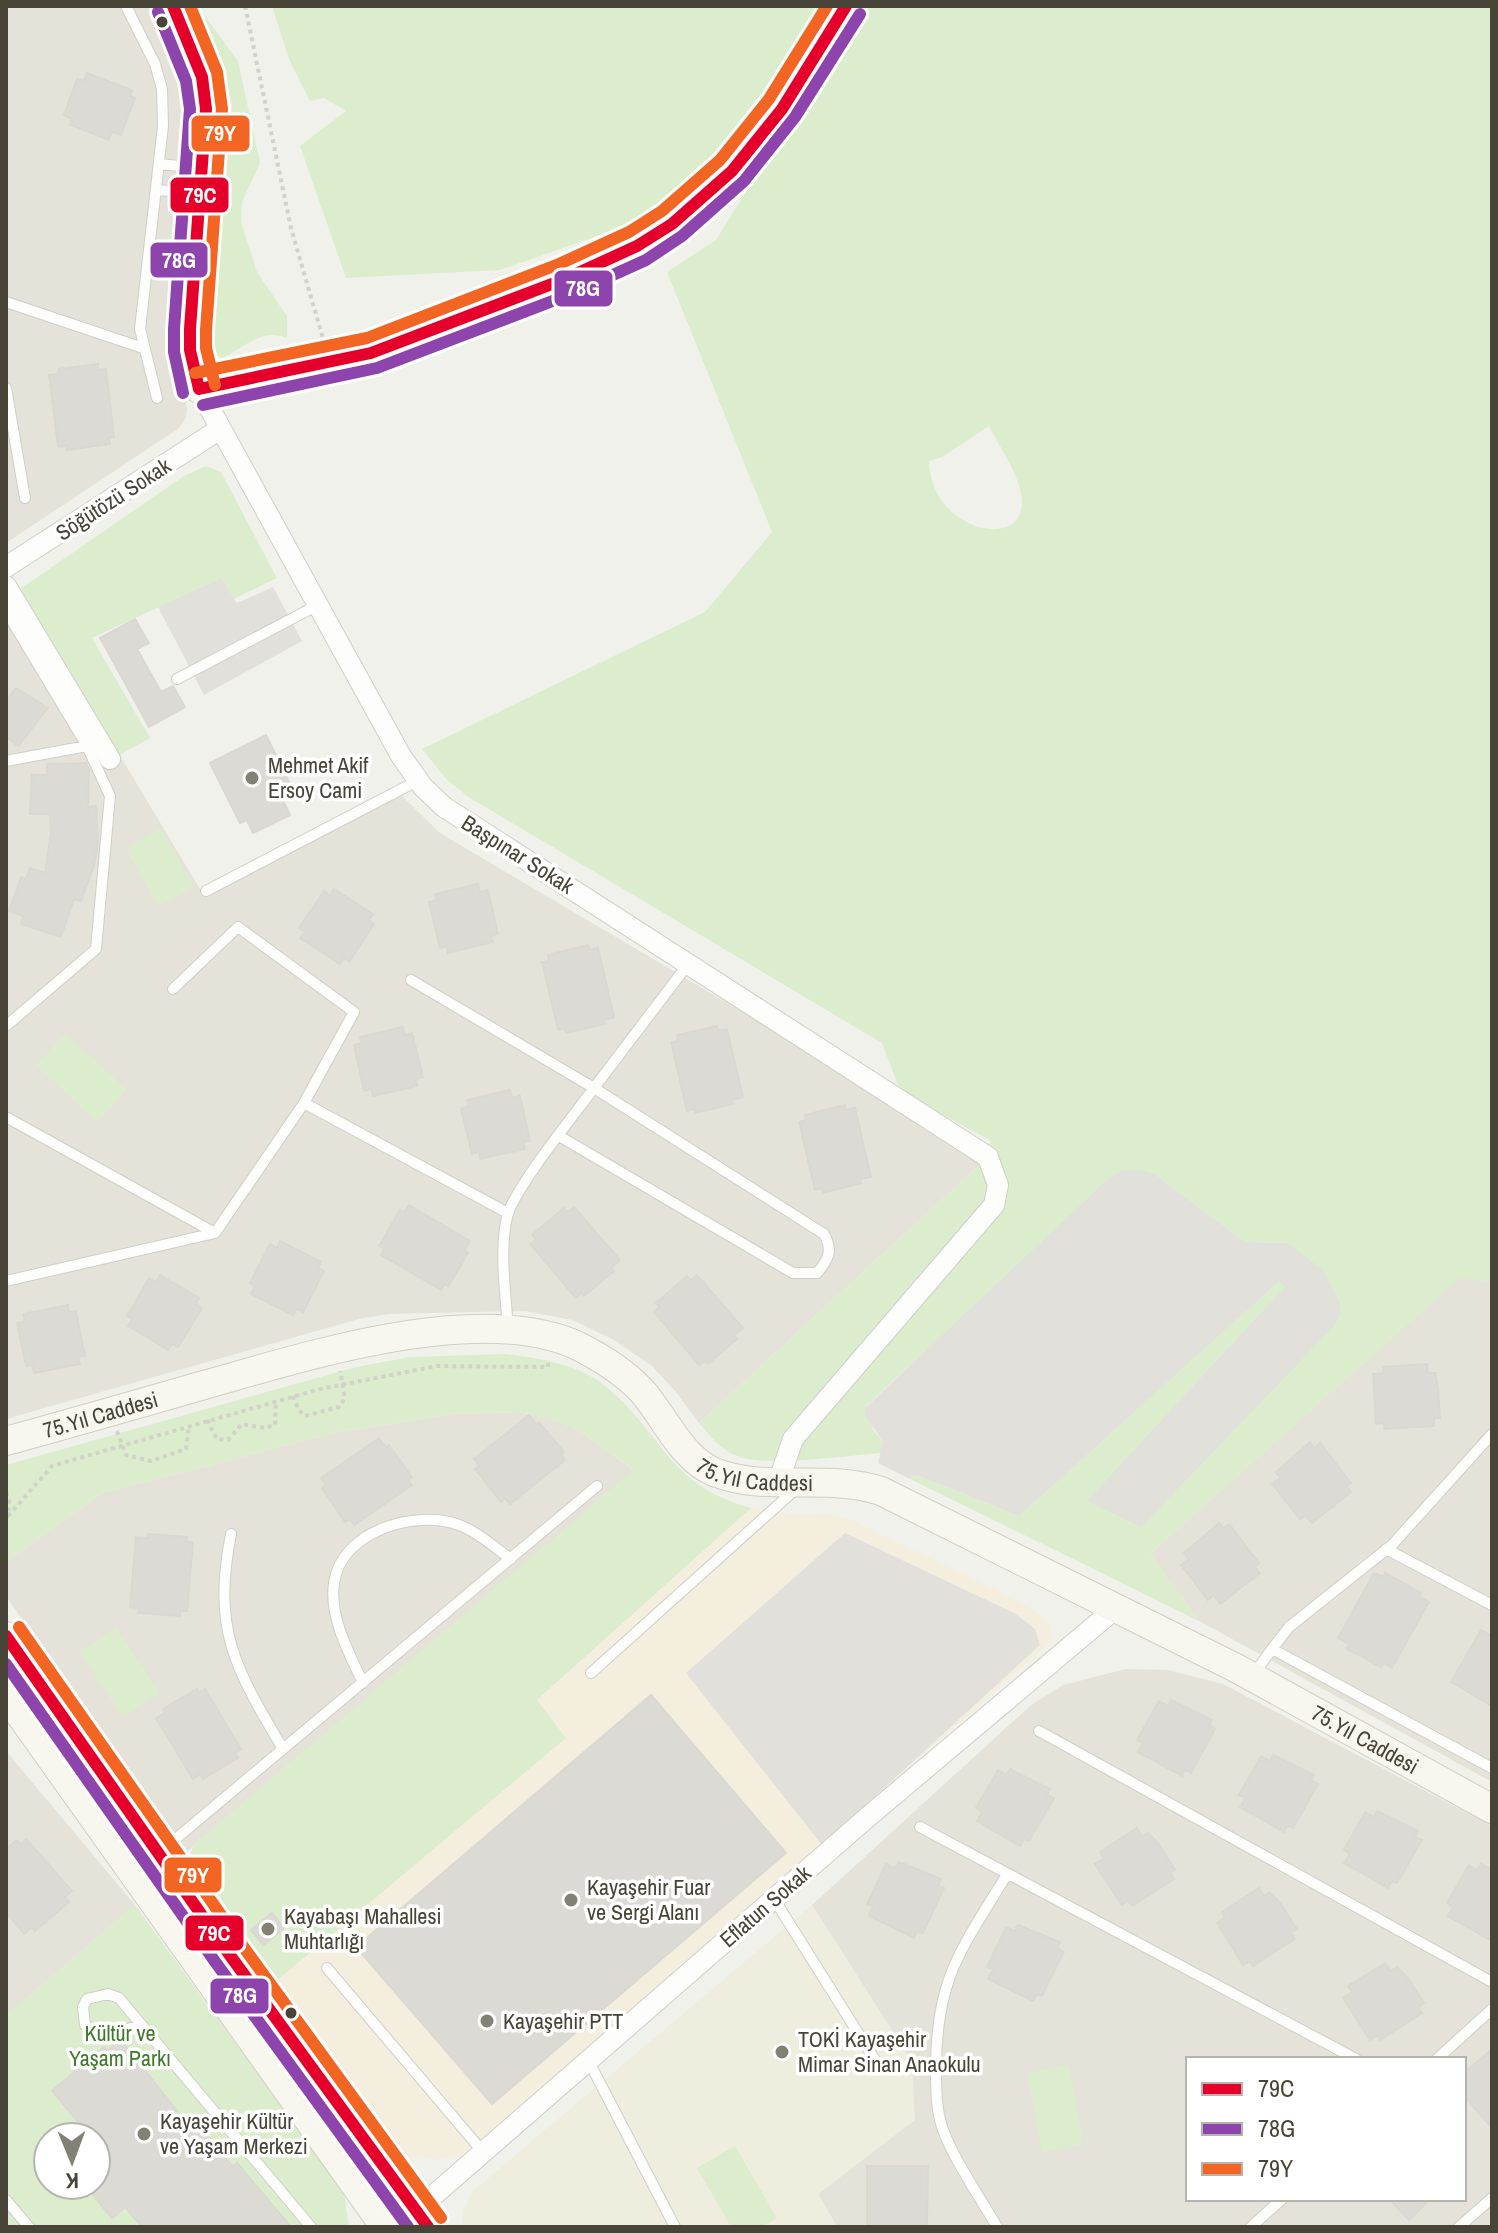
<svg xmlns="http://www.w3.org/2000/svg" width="1498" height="2233" viewBox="0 0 1498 2233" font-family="'Archivo Narrow',sans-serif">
<rect width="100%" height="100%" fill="#f1f1ec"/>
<path fill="#e5e3d9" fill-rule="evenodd" d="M6 6H155L189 93 174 354 187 408 186 418 178 429 6 543Z
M20 589 203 894 393 787 440 833 988 1157 699 1423 676 1392 652 1366 614 1340 572 1320 525 1311 389 1314 359 1319 6 1419V592Z
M1460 1277 1492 1282V1782L1199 1621 1150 1554Z
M519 1412 559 1421 584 1434 635 1471 183 1855 6 1596V1562L102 1493 338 1432 455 1414Z
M1126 1669 1168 1670 1223 1684 1492 1826V2222L1487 2227H837L818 2194 914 2120 912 2062 812 1905 1031 1705 1063 1685ZM1188 2059H1464V2199H1188Z
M6 1751 135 1905 6 2016Z"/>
<path fill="#f4eedf" d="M751 1508 805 1515 827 1513 853 1520 1026 1605 1050 1623 1053 1640 492 2134 458 2156 434 2160 396 2152 274 1983 565 1738 537 1701Z"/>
<path fill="#efedde" d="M812 1905 912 2062 915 2120 818 2194 837 2227H462L463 2210 474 2190Z"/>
<path fill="#dbedcc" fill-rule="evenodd" d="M272 6H824L804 43 730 152 657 215 500 270 346 278 300 146 346 111 324 98 310 101 289 59Z
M861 6H1492V1282L1460 1278 1150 1554 1199 1621 910 1479 913 1475 922 1477 1019 1516 1279 1280 1334 1326 1287 1243 1245 1242 1153 1173 1121 1171 867 1405 873 1430 883 1441V1453C848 1455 767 1468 737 1456 721 1450 710 1436 699 1423L988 1157 991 1141 911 1097 898 1085 882 1043 470 798 447 780 422 749 705 612 772 532 667 272 716 240ZM989 426C999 446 1017 471 1021 494 1032 553 931 535 929 461L942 457Z
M199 8 238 61 260 163 242 202 241 222 257 272 287 316V338C262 327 244 348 222 358L217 355 213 342 212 305 232 104Z
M206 466 221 472 277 578 234 599 221 578 92 638 150 738 120 755 20 589 184 476Z
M161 828 193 887 158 906 126 848Z
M65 1034 127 1090 97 1122 36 1065Z
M505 1354C538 1358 577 1364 604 1385 665 1434 665 1484 751 1508L537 1700 566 1738 274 1983 194 1866 191 1851 196 1843 634 1470 584 1434 559 1421 519 1412 455 1414 338 1432 102 1493 6 1562V1465L356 1367 410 1357Z
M116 1628 160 1693 123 1717 80 1652Z
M135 1905 344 2193 349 2227H6V2016ZM48 2137H96V2185H48Z
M1069 2065 1083 2144 1042 2152 1027 2073Z
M735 2146 777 2218 761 2227H731L697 2168Z"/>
<path fill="#e1e0db" d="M221 578 237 603 273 587 302 641 204 695 158 607Z
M1139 1170 1153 1173 1245 1242 1287 1243 1323 1270 1340 1303V1316L1334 1326 1141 1527 1087 1501 1285 1287 1279 1281 1019 1516 922 1477 913 1475 910 1479 878 1463 883 1441 865 1416 867 1406 1107 1180 1121 1171Z
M845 1533 1016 1614 1035 1629 1040 1645 822 1845 686 1673Z"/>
<path fill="#dbdad4" stroke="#dad8d1" stroke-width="2" d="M87 73 132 90 130 96 135 98 121 135 112 132 109 140 70 125 72 119 64 115 77 79 84 81Z
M98 364V370L106 369 114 437 109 438 110 444 67 450V446L58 447 49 375 58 374 59 369Z
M135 619 149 643 137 649 151 674 161 692 173 686 185 707 149 727 100 638Z
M16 688 48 708 18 746 6 736V701Z
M266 735 295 794 283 800 290 815 253 833 247 820 240 823 210 763Z
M86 763 89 770 88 807 96 806 98 843 94 866 81 901 74 899 61 937 21 924 23 916 9 911 21 877 26 879 30 868 45 873 51 832 50 814H30L32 775H47V764Z
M478 884 480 892 488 890 498 934 491 936 493 942 448 953 447 946 440 948 429 902 437 900 435 894Z
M334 889 373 914 369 920 374 924 349 962 344 958 340 964 300 938 305 932 299 928 324 891 330 896Z
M588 945 590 950 598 948 614 1017 604 1020 605 1024 566 1033 565 1029 558 1030 542 962 549 961 548 955Z
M717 1026 718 1030 727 1029 743 1097 732 1100 733 1104 695 1113 694 1109 687 1111 671 1042 678 1041 677 1035Z
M403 1027 405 1035 412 1033 423 1077 416 1079 417 1086 373 1096 371 1089 364 1091 354 1045 362 1043 360 1037Z
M510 1090 512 1098 520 1096 530 1141 523 1142 525 1149 480 1159 479 1152 472 1154 461 1109 469 1106 467 1100Z
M845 1105 846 1110 855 1108 871 1177 860 1179 861 1183 823 1193 822 1188 815 1190 799 1122 806 1120 805 1115Z
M409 1205 470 1241 465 1250 468 1253 448 1287 445 1284 441 1290 381 1255 384 1249 379 1246 400 1210 404 1213Z
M574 1207 620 1260 611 1268 614 1271 584 1296 581 1293 576 1298 530 1244 536 1240 532 1235 564 1208 567 1212Z
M280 1241 321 1262 318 1268 324 1271 303 1312 297 1309 293 1315 251 1294 255 1286 250 1283 270 1244 277 1248Z
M160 1275 199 1298 196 1304 202 1308 178 1347 172 1344 168 1350 128 1326 132 1319 127 1316 149 1278 156 1282Z
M697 1275 743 1328 734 1335 737 1339 708 1364 705 1361 699 1365 654 1312 659 1307 656 1303 687 1276 691 1280Z
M68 1305 69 1312 76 1311 85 1356 78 1357 80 1364 34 1373 32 1365 26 1366 17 1323 25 1322 23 1314Z
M1427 1364 1428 1373H1435L1438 1387 1440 1418H1434V1426L1384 1429V1423L1376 1424 1373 1374 1383 1373V1367Z
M529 1415 536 1424 539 1422 564 1452 561 1455 565 1460 510 1504 505 1498 501 1502 475 1469 479 1466 474 1459Z
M379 1438 386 1447 389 1445 412 1477 408 1480 412 1485 354 1525 350 1519 345 1522 322 1488 326 1485 321 1478Z
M1310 1442 1314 1448 1320 1443 1351 1483 1346 1486 1351 1492 1312 1523 1305 1515 1300 1519 1272 1484 1280 1478 1276 1472Z
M1219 1523 1223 1528 1229 1524 1259 1563 1255 1567 1260 1573 1220 1604 1214 1595 1208 1600 1181 1565 1189 1559 1184 1553Z
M148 1534 187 1537 186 1541 193 1542 187 1611H180V1616L138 1613 139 1608 130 1607 136 1537 147 1538Z
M1374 1573 1383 1577 1385 1573 1421 1593 1419 1597 1429 1602 1392 1668 1383 1663 1381 1667 1347 1649 1349 1644 1338 1638Z
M1481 1630 1492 1636V1706L1451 1682Z
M197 1689 199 1693 205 1689 241 1749 235 1753 238 1758 203 1779 200 1774 193 1779 156 1718 165 1713 163 1709Z
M651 1695 786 1853 492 2104 356 1947Z
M1171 1700 1212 1720 1209 1725 1215 1729 1191 1773 1185 1770 1182 1776 1138 1752 1143 1743 1137 1740 1159 1701 1168 1706Z
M1273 1755 1314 1775 1311 1780 1318 1784 1293 1828 1288 1825 1284 1832 1240 1807 1246 1798 1239 1795 1261 1756 1270 1761Z
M1010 1769 1050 1789 1047 1795 1054 1798 1029 1841 1024 1839 1020 1846 977 1821 982 1812 976 1808 998 1770 1006 1775Z
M1377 1811 1418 1831 1415 1837 1422 1840 1397 1883 1392 1881 1388 1888 1344 1863 1350 1854 1344 1850 1365 1812 1374 1817Z
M1137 1828 1142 1837 1148 1833 1158 1843 1175 1870 1170 1873 1174 1879 1132 1906 1128 1901 1122 1905 1095 1864 1104 1858 1100 1852Z
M26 1839 72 1891 65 1897 69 1902 35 1931 32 1927 24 1934 6 1912V1849L16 1840 21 1844Z
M899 1862 941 1879 938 1885 944 1888 923 1933 917 1931 914 1938 869 1916 873 1906 867 1904 886 1864 895 1868Z
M1481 1864 1492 1870V1941L1448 1916 1453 1907 1447 1903 1469 1865 1477 1870Z
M1259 1888 1264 1896 1270 1892 1280 1903 1297 1929 1291 1932 1295 1939 1253 1966 1250 1961 1243 1965 1217 1923 1225 1917 1222 1912Z
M272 1913 284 1928 263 1945 251 1930Z
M1018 1925 1060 1942 1057 1948 1064 1952 1042 1996 1037 1994 1033 2001 988 1979 993 1969 987 1967 1006 1927 1015 1931Z
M1385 1963 1391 1971 1397 1967 1407 1977 1424 2003 1418 2007 1422 2013 1380 2040 1377 2035 1370 2040 1343 1998 1352 1992 1348 1986Z
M121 2040 185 2121 190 2117 233 2167 237 2163 291 2227H142L125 2207 112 2218 85 2185H96V2137H91L52 2091 104 2047 107 2051Z
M1492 2049V2128L1464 2096V2073Z
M867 2166H928L927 2227H867Z
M1389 2199H1430L1409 2220Z"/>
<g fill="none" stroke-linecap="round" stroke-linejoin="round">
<g stroke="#cfcfc9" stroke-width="12">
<path id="lane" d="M126 6 155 64 162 89 163 126 140 329 157 398
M159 164 201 168
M156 190 198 193
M6 302 143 348
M6 388 25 498
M6 611 87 746 110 796 96 949 6 1026
M177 679 316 606
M6 761 87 746
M206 891 419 780
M411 980 594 1088 689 963
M173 989 238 927 354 1012 304 1103 508 1213
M6 1117 215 1233
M6 1281 215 1233 304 1103
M508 1330C506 1294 499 1253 507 1217 513 1190 574 1115 594 1088L824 1234C833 1250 829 1259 817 1273H793L559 1136
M1492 1434 1392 1545 1289 1627 1272 1649 1492 1768
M231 1534C212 1630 235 1668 283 1749
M1386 1549 1492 1605
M591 1673 797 1488
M1253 1675 1272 1649
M363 1683C349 1653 329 1617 334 1583 341 1531 415 1509 459 1525 478 1532 494 1547 511 1559
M1039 1731 1492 1982
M920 1827 1356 2059
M160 1852 597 1486
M774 1899 875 2060
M327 1968 483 2152
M140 2025C118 2032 104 2041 85 2025L83 2007 87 1999 108 1994 119 1998 311 2227
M1437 2059 1492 2009
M588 2060 675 2227
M6 2200 29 2227
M997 2227C980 2197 958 2167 945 2135 936 2114 936 2091 936 2069 936 1978 961 1950 1006 1876
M1251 2227 1282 2199
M1459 2227 1492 2198"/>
</g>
<g stroke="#cfcfc9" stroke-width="22">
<path id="street" d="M173 6 202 77 206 109 190 329V350L199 389 401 756 423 787 444 807 988 1157 998 1185 994 1205 793 1439 778 1483
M6 567 220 429
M6 586 110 759
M418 2209 869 1816 1116 1608"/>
</g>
<g stroke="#d1cfc3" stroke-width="30">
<g id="secondary">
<path d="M199 389C243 377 287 374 331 364 385 352 439 327 491 307 540 288 591 271 637 246 734 192 792 99 846 6"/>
<path id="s1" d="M6 1441C72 1423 138 1404 204 1385 304 1357 479 1300 578 1346 600 1357 625 1373 642 1391 665 1417 681 1458 714 1472 768 1493 826 1473 881 1491L1236 1668 1492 1809"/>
<path d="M6 1636 229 1954 428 2227"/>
<path d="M6 1695 385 2227"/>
</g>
</g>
<path stroke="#d2d1ca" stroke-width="4" stroke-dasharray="4 4" stroke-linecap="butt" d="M245 6 291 228 324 342
M293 1396 298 1409 305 1416 339 1407 345 1398 340 1371
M207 1420 217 1439 228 1440 242 1424 264 1428 275 1425 276 1401
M117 1431 126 1455 151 1461 186 1449 189 1426
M6 1492 10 1504 6 1519
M8 1516 52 1466 320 1389 437 1366 548 1367V1359"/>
<use href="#lane" stroke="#fdfdfc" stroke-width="10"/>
<use href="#street" stroke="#fdfdfc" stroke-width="20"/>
<use href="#secondary" stroke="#f7f6ef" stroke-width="28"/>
<g stroke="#fff" stroke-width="18">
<path id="bus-1" d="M173 6 202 77 206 109 190 329V350L199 389
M199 389 371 353 565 279 637 246 672 224 732 171 782 109 846 6
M6 1636 229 1954 428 2227"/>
</g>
<g stroke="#fff" stroke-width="18">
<path id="bus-2" d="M158 12 186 81 190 109 174 329V352L183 393
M203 405 377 368 571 294 646 260 682 236 744 181 795 117 860 14
M6 1664 216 1963 408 2227"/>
</g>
<g stroke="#fff" stroke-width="18">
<path id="bus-3" d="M190 6 217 72 222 109 206 330V348L215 385
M195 373 367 338 559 264 629 232 662 211 720 160 769 99 827 6
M19 1627 242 1945 441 2218"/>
</g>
<use href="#bus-1" stroke="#e4002b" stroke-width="12"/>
<use href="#bus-2" stroke="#8e44ad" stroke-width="12"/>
<use href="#bus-3" stroke="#f26522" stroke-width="12"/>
</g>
<g fill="#484437" stroke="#fff" stroke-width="3">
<circle cx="162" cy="22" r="7"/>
<circle cx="291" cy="2013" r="7"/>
</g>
<g fill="#838176" stroke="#fff" stroke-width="3">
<circle cx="252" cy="778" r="8"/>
<circle cx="571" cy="1900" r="8"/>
<circle cx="268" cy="1929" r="8"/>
<circle cx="487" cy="2021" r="8"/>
<circle cx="782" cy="2052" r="8"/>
<circle cx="144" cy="2134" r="8"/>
</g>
<g text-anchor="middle" stroke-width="7" stroke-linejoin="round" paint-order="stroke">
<g font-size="22" fill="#484437" stroke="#fff">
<text transform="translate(113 499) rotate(-33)" y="8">Söğütözü Sokak</text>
<text transform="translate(518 854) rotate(32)" y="8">Başpınar Sokak</text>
<text dy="8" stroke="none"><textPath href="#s1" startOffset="98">75.Yıl Caddesi</textPath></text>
<text dy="8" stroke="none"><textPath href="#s1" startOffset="818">75.Yıl Caddesi</textPath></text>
<text dy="8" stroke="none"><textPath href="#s1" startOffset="1490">75.Yıl Caddesi</textPath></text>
<text transform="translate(765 1906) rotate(-41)" y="8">Eflatun Sokak</text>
</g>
<g font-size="22" fill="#484437" stroke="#fff" text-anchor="start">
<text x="268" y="773">Mehmet Akif<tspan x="268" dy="25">Ersoy Cami</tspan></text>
<text x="587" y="1895">Kayaşehir Fuar<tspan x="587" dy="25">ve Sergi Alanı</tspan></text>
<text x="284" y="1924">Kayabaşı Mahallesi<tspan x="284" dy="25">Muhtarlığı</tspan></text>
<text x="503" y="2029">Kayaşehir PTT</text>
<text x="798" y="2047">TOKİ Kayaşehir<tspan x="798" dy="25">Mimar Sinan Anaokulu</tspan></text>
<text x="160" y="2129">Kayaşehir Kültür<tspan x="160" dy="25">ve Yaşam Merkezi</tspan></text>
</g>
<g font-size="22" fill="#3e7b29" stroke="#fff">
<text x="120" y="2041">Kültür ve<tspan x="120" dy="25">Yaşam Parkı</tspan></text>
</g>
</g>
<g stroke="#fff" stroke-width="3">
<rect x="190" y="114" width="61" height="39" rx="8" fill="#f26522"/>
<rect x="169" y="176" width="61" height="38" rx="8" fill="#e4002b"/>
<rect x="149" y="241" width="60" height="38" rx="8" fill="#8e44ad"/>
<rect x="553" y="269" width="61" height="39" rx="8" fill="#8e44ad"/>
<rect x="163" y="1856" width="60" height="38" rx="8" fill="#f26522"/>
<rect x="184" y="1914" width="61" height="38" rx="8" fill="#e4002b"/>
<rect x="209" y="1977" width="61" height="38" rx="8" fill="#8e44ad"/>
</g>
<g font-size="22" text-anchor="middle" font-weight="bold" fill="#fff">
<text x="220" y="141">79Y</text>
<text x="200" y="203">79C</text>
<text x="179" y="268">78G</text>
<text x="583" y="296">78G</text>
<text x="193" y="1883">79Y</text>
<text x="214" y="1941">79C</text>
<text x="240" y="2003">78G</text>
</g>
<rect width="1498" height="2233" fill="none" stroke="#484437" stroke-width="16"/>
<rect x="1186" y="2057" width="280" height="144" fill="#ffffff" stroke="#b6b4af" stroke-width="2"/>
<rect x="1202" y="2083" width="40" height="12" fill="#e4002b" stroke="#b6b4af" stroke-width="2"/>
<text x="1258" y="2097" font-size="24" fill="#484437">79C</text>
<rect x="1202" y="2123" width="40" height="12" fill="#8e44ad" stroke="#b6b4af" stroke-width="2"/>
<text x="1258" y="2137" font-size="24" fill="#484437">78G</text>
<rect x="1202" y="2163" width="40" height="12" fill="#f26522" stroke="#b6b4af" stroke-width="2"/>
<text x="1258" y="2177" font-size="24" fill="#484437">79Y</text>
<g transform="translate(72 2161) rotate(179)"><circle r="38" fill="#ffffff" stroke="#b6b4af" stroke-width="2"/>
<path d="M0-6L14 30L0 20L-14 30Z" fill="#838176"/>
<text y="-12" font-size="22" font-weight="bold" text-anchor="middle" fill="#484437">K</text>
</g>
</svg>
